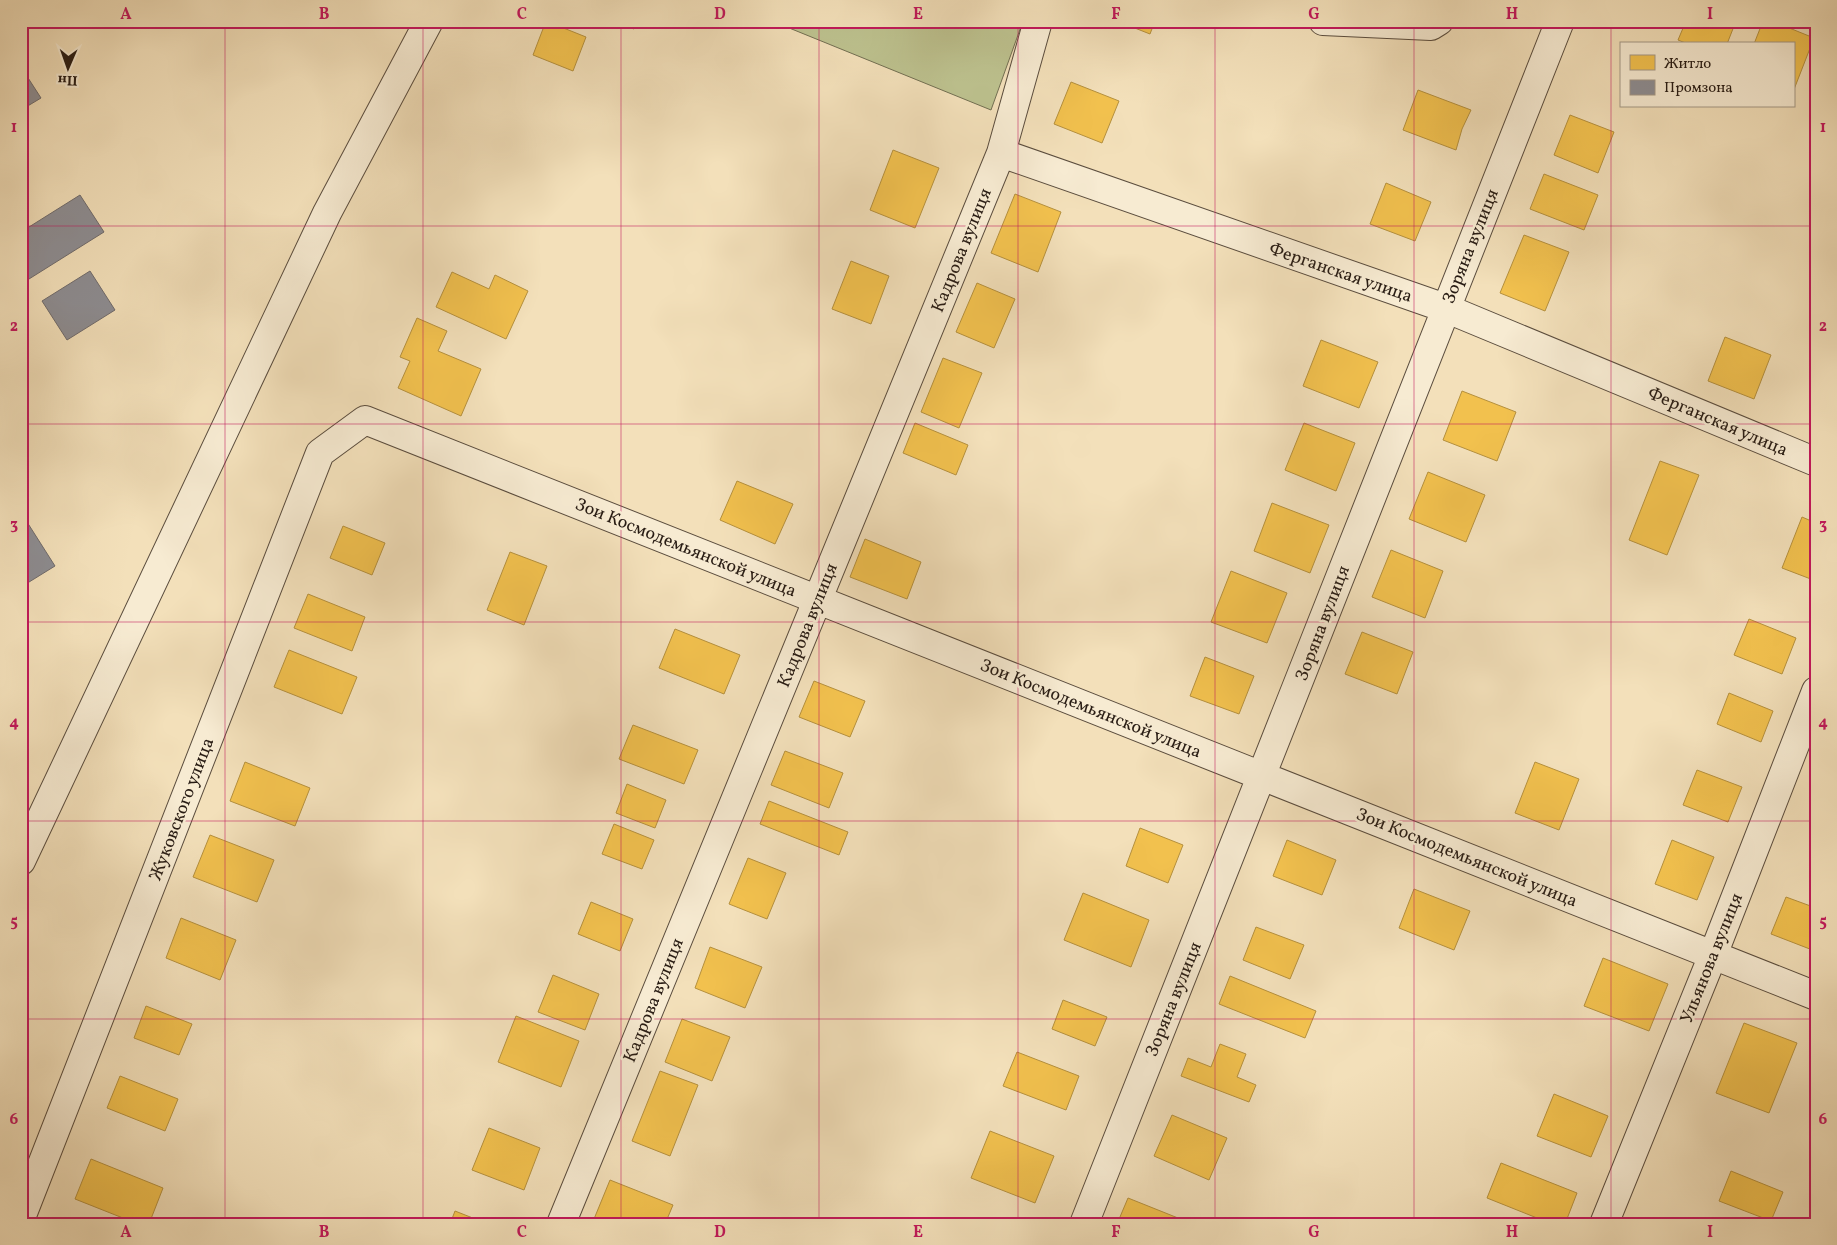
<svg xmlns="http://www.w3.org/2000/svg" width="1837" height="1245" viewBox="0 0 1837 1245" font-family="Vollkorn,serif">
<rect width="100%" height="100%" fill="#f3e0ba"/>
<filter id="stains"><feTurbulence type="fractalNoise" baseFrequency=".004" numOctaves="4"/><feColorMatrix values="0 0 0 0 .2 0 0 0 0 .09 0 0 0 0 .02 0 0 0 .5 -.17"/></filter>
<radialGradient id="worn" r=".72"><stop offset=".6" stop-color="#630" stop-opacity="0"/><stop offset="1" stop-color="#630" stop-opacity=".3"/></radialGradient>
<path fill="#bdc28f" stroke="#726f52" d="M772 21H1023L991 110Z"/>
<path fill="#f2c14e" stroke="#b5903d" d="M546 21 586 37 573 71 533 55Z
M615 21H636L634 29Z
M1117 21H1155L1150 34Z
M1686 21H1736L1727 44H1688L1678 40Z
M1763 21H1772L1814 38 1793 92V44H1754Z
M1071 82 1119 101 1102 143 1054 124Z
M1418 90 1471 110 1462 129 1456 150 1403 130Z
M1570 115 1614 132 1598 173 1554 155Z
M893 150 939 168 915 228 870 210Z
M1544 174 1598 195 1584 230 1530 209Z
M1386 183 1431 202 1415 241 1370 224Z
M1015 194 1061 212 1038 272 991 253Z
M1524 235 1569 252 1545 311 1500 293Z
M851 261 889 276 871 324 832 309Z
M452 272 489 289 495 275 528 291 506 339 436 307Z
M977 283 1015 299 994 348 956 332Z
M417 318 447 331 438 351 481 369 461 416 398 388 410 361 400 357Z
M1725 337 1771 355 1754 399 1708 381Z
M1321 340 1378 362 1359 408 1303 386Z
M943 358 982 373 959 428 921 412Z
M1462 391 1516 412 1497 461 1443 440Z
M915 423 968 445 956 475 903 453Z
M1304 423 1355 443 1336 491 1285 470Z
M1660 461 1699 475 1667 555 1629 540Z
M1428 472 1485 495 1466 542 1409 519Z
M737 481 793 504 775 544 720 520Z
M1272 503 1329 525 1310 573 1254 551Z
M1802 517 1816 523V581L1782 568Z
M343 526 385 543 372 575 330 558Z
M865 539 921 562 907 599 850 577Z
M1391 550 1443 571 1425 618 1372 597Z
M510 552 547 566 524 625 487 610Z
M1231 571 1287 593 1267 643 1211 622Z
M308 594 365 617 352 651 294 628Z
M1749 619 1796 638 1782 674 1734 655Z
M675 629 740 655 724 694 659 668Z
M1362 632 1413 652 1397 694 1345 674Z
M289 650 357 677 342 714 274 687Z
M1205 657 1254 676 1239 714 1190 696Z
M814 681 865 701 850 737 799 717Z
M1729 693 1773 711 1761 742 1717 724Z
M633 725 698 750 684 784 619 759Z
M785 751 843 773 829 808 771 785Z
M245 762 310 788 295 826 230 801Z
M1535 762 1579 779 1559 830 1515 813Z
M1697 770 1742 787 1728 822 1683 805Z
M627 784 666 800 655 828 616 813Z
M769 801 848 832 839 855 760 824Z
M614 824 654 840 642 869 602 854Z
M1140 828 1183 845 1168 883 1126 866Z
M210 835 274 860 257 902 193 877Z
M1287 840 1336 860 1322 895 1273 876Z
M1672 840 1714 857 1697 900 1655 884Z
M748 858 786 873 767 919 729 904Z
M1414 889 1470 911 1454 950 1399 928Z
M1083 893 1149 920 1131 967 1064 940Z
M1786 897 1816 908 1815 951 1771 934Z
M591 902 633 919 620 951 578 934Z
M181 918 236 940 220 980 166 958Z
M1256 927 1304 945 1290 979 1243 960Z
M710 947 762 967 745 1008 695 988Z
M1603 958 1668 984 1649 1031 1584 1006Z
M553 975 599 994 585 1030 538 1012Z
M1230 976 1316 1011 1305 1038 1219 1004Z
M1063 1000 1107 1017 1095 1046 1052 1029Z
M146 1006 192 1024 179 1055 134 1038Z
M516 1016 579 1041 561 1087 498 1062Z
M682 1019 730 1037 712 1081 665 1062Z
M1744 1023 1797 1043 1769 1113 1716 1093Z
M1220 1044 1246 1054 1237 1077 1256 1085 1249 1102 1181 1076 1188 1058 1211 1067Z
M1017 1052 1079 1076 1066 1110 1003 1086Z
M660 1071 698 1085 670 1156 632 1141Z
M120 1076 178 1099 165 1131 107 1108Z
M1554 1094 1608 1116 1591 1157 1537 1136Z
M1172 1115 1227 1138 1209 1180 1154 1156Z
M489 1128 540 1148 524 1190 472 1170Z
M990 1131 1054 1156 1035 1203 971 1178Z
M91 1159 163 1188 149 1224H138L75 1199Z
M1501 1163 1577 1193 1565 1224H1552L1487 1198Z
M1731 1171 1783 1192 1771 1221 1719 1201Z
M610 1180 673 1205 665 1224H607L594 1219Z
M1128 1198 1188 1222 1187 1224H1117Z
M455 1211 488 1224H450Z"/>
<path fill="#8d8d92" stroke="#6f6b6c" d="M21 67 41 98 21 110Z
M80 195 104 232 21 284V232Z
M90 271 115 310 67 340 42 301Z
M27 522 55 566 21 587V525Z"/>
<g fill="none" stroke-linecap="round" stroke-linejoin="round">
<g stroke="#5b4d3e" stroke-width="30">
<path id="minor" d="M1323 21 1431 26 1439 21
M1001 153 1445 308 1816 462
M21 861 327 213 429 21
M21 1218 320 453 365 420 1816 996
M561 1224 1001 153 1038 21
M1084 1224 1560 21
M1604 1224 1713 955 1816 691"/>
</g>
<use href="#minor" stroke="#f7ebd2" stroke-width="28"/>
</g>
<path fill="none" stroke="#c2185b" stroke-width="1" stroke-opacity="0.55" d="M225 21V1224M423 21V1224M621 21V1224M819 21V1224M1018 21V1224M1215 21V1224M1414 21V1224M1611 21V1224M21 226H1816M21 424H1816M21 622H1816M21 821H1816M21 1019H1816"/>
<g text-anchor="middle" stroke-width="5" stroke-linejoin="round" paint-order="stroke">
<g font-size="18" fill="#281c14" stroke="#f7ebd2">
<text transform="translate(1470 246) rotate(-68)" y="6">Зоряна вулиця</text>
<text transform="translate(961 250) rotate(-68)" y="6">Кадрова вулиця</text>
<text transform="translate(1341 272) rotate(19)" y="6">Ферганская улица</text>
<text transform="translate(1718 421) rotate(23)" y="6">Ферганская улица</text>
<text transform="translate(686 547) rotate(22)" y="6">Зои Космодемьянской улица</text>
<text transform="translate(1322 623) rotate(-69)" y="6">Зоряна вулиця</text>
<text transform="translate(807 625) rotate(-68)" y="6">Кадрова вулиця</text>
<text transform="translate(1091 708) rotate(22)" y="6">Зои Космодемьянской улица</text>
<text transform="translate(181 809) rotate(-69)" y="6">Жуковского улица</text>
<text transform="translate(1467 857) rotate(22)" y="6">Зои Космодемьянской улица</text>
<text transform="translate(1711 958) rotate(-68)" y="6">Ульянова вулиця</text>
<text transform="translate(1173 999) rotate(-68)" y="6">Зоряна вулиця</text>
<text transform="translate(653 1000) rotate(-68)" y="6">Кадрова вулиця</text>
</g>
</g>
<rect width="1837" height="1245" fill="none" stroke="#f3e0ba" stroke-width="55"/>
<rect x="1620" y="42" width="175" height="65" fill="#f7ebd2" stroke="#a49886"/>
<rect x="1630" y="55" width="25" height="15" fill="#f2c14e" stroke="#a49886"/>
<text x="1664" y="68" font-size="15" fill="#281c14">Житло</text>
<rect x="1630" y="80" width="25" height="15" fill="#8d8d92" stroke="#a49886"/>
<text x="1664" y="92" font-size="15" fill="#281c14">Промзона</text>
<g transform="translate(68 68) rotate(182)" stroke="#f7ebd2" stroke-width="4" paint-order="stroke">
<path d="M0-4L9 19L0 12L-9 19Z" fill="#281c14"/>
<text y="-8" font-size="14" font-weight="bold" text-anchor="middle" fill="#281c14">Пн</text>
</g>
<rect x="28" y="28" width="1782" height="1190" fill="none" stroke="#c2185b" stroke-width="2"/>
<g font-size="16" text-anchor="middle" font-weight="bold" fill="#c2185b">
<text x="126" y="19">A</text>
<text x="324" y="19">B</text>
<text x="522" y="19">C</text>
<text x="720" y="19">D</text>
<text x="918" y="19">E</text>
<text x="1116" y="19">F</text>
<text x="1314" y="19">G</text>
<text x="1512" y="19">H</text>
<text x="1710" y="19">I</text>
<text x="14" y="132">1</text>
<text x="1823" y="132">1</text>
<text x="14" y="331">2</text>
<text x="1823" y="331">2</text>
<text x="14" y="529">3</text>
<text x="1823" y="529">3</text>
<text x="14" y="727">4</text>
<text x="1823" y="727">4</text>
<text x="14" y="926">5</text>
<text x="1823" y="926">5</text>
<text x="14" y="1124">6</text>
<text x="1823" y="1124">6</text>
<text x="126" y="1237">A</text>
<text x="324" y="1237">B</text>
<text x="522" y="1237">C</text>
<text x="720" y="1237">D</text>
<text x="918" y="1237">E</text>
<text x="1116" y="1237">F</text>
<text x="1314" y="1237">G</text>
<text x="1512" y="1237">H</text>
<text x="1710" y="1237">I</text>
</g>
<rect width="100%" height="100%" filter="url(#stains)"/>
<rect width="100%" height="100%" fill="url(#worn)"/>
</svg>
